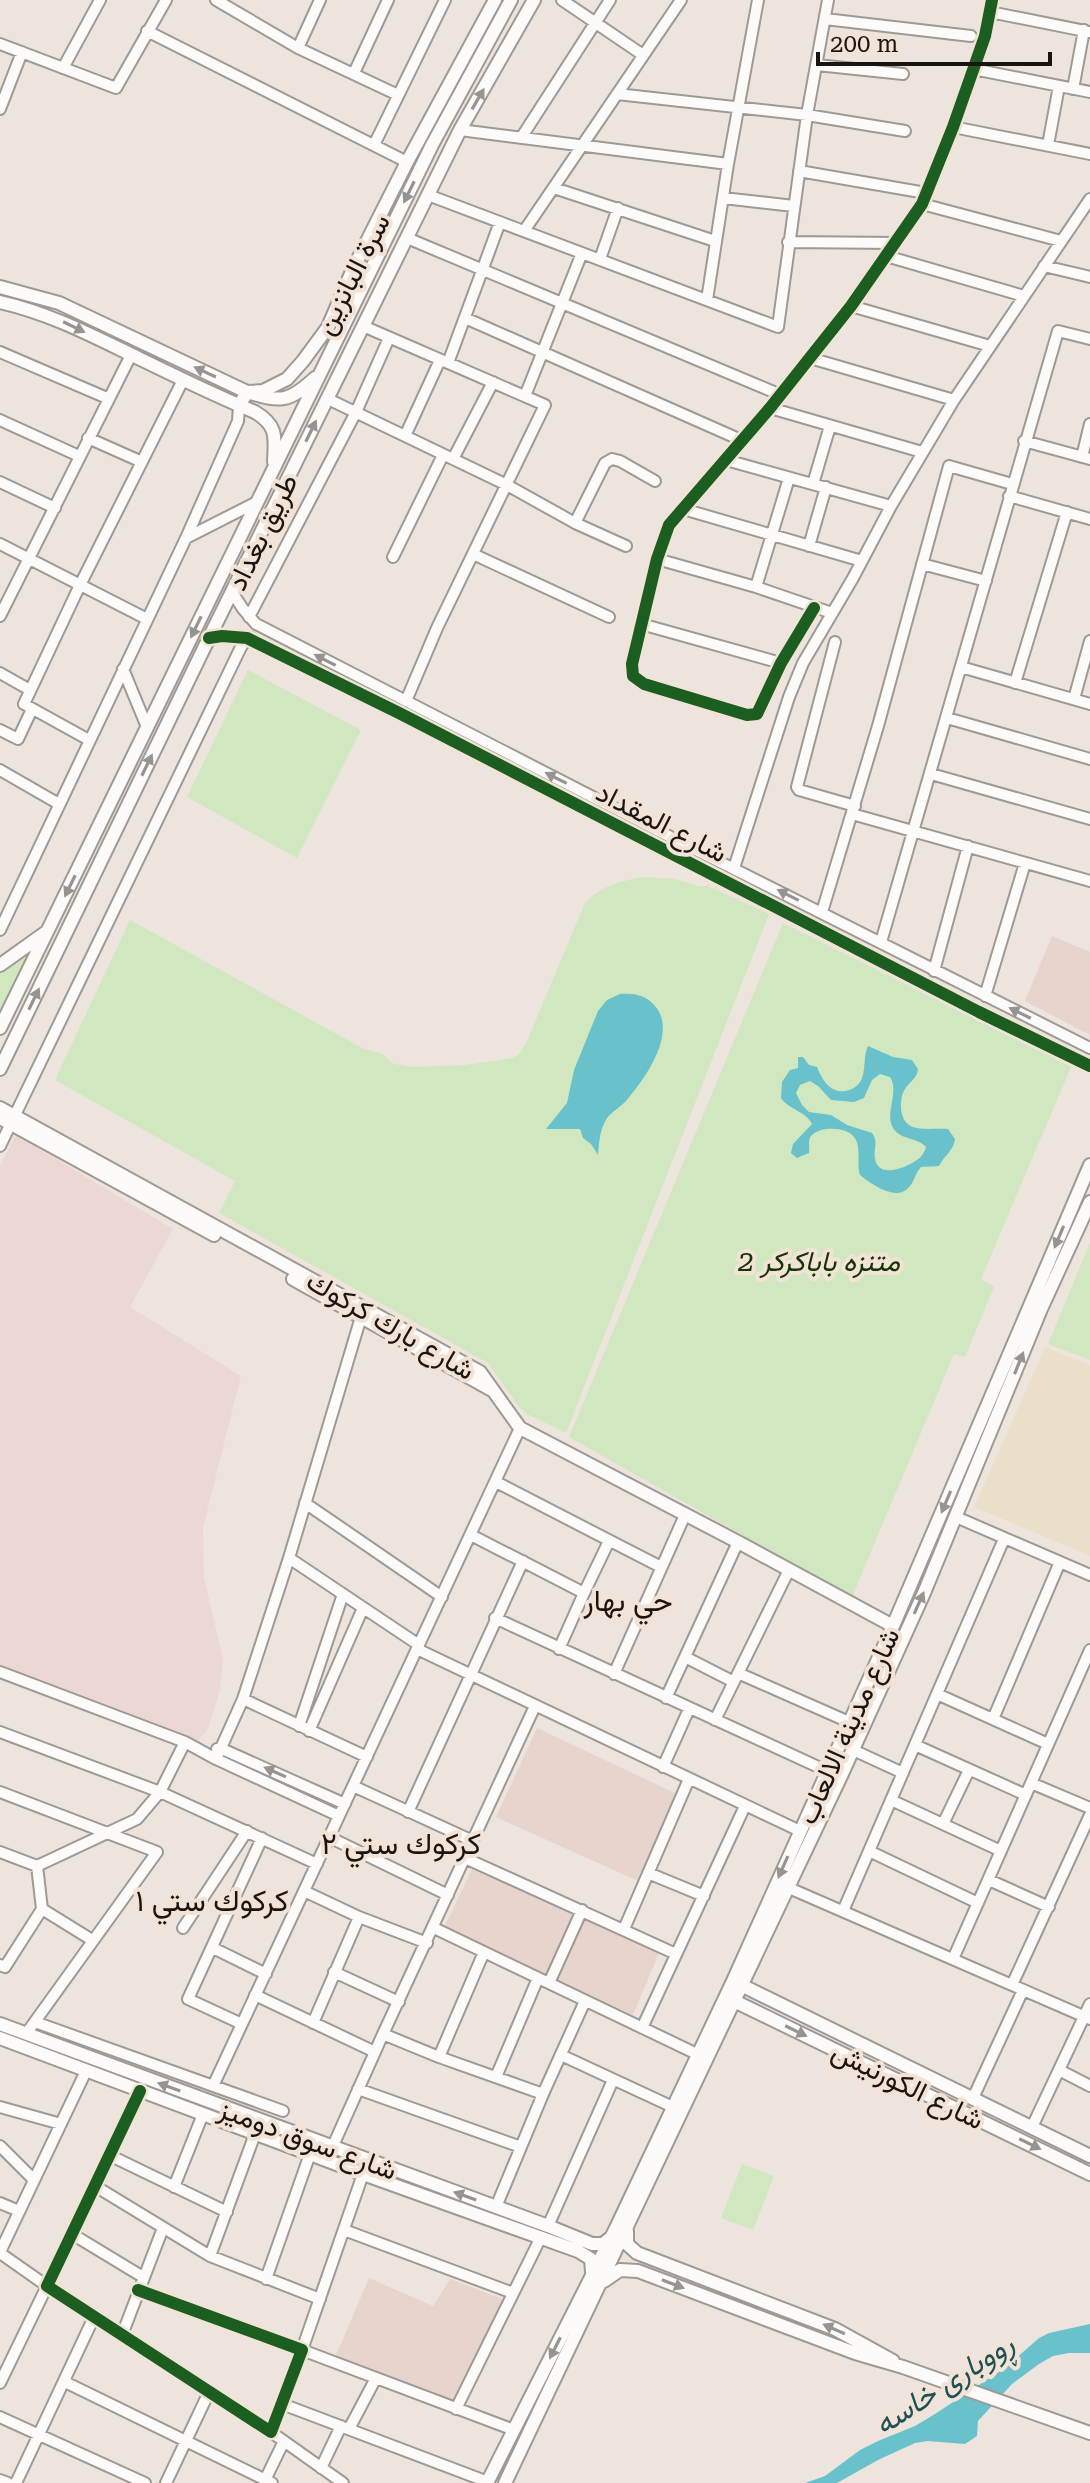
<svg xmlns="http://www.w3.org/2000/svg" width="1090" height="2483" viewBox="0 0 1090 2483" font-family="'Roboto Serif',Vazirmatn,serif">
<rect width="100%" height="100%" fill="#ede4dd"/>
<path fill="#ebd8d5" d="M16 1135 173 1229 130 1307 241 1376 203 1528 204 1577 223 1660 220 1689 216 1704 207 1731 197 1741 0 1669V1166Z"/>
<path fill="#e6d4cd" d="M1052 936 1090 952V1035L1025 1001Z
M537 1728 677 1794 638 1881 496 1817Z
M473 1867 574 1915 546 1975 444 1928Z
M583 1918 659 1953 633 2015 554 1978Z
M369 2278 433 2306 450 2279 505 2300 455 2405 334 2360Z"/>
<path fill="#d0e7c0" d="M248 670 361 730 297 858 187 797Z
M646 877 675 879 698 886H708L769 914 566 1433 527 1414 519 1407 488 1363 219 1213 235 1181 55 1080 130 920 364 1049 381 1053 394 1064 414 1067 465 1065 513 1058 520 1053 527 1041 585 903C601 886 622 880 646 877Z
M783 923 1071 1067 981 1279 994 1287 965 1357 954 1354 852 1597 569 1437Z
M29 952 0 1011V972Z
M1090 1243V1360L1048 1344Z
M742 2164 774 2176 753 2230 721 2218Z"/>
<path fill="#eae0c9" d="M1045 1347 1090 1365V1556L974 1507Z"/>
<path fill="#69c2cb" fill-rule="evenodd" d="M620 994C634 993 646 995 655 1006 678 1033 645 1079 626 1101 620 1107 612 1112 607 1118 600 1129 599 1142 598 1155L591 1144 583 1138 580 1129H546L567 1103 574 1070 598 1011 607 1000Z
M868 1046 893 1057 912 1060 918 1069C917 1079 910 1081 905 1089 901 1095 901 1102 901 1108 903 1136 929 1127 948 1129L955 1139C954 1150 944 1156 939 1166L921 1167C915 1173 914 1184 907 1189 895 1201 870 1183 860 1175 856 1164 862 1147 854 1137 847 1127 821 1126 812 1135 807 1139 810 1147 809 1153L797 1158 791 1153 793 1144 812 1124C806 1111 789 1110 781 1098L782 1082 790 1070 798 1068V1057H803L809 1065 817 1067C822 1080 832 1096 849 1090 855 1088 860 1084 862 1078 866 1067 863 1057 868 1046ZM880 1074 890 1077C900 1093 884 1112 893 1128 900 1140 917 1137 926 1147 923 1157 918 1160 908 1165 898 1170 878 1176 875 1159 873 1148 879 1143 872 1133L847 1125 831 1115 809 1112 802 1105 796 1093 800 1085 810 1081 818 1086 831 1100 854 1102 864 1098 872 1080Z
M1090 2324V2353H1069L1053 2356 1039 2364 1012 2384 978 2421 977 2436 965 2444 928 2441 915 2443 878 2460 837 2483H805L825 2476 860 2450 878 2441 915 2426 935 2414 1006 2367 1039 2338 1049 2333Z"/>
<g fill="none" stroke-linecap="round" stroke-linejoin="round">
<g stroke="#9f9994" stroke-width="14">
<path id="minor" d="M216 0 298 48 398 95
M562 0 643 55
M990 12 1090 32
M825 19 971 36
M147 31 407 162
M0 44 116 88 166 0
M298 48 320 0
M817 65 903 74
M63 68 100 0
M973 69 1090 92
M354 73 388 0
M1073 89 1084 30
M617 94 807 115 905 131
M0 109 22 52
M953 127 1090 154
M460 130 728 164
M521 138 610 0
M374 145 445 0
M1048 145 1059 86
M799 171 926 193
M554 188 715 241
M428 195 778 327 807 115 828 0
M723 198 794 206
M922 204 1061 241
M524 231 681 0
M407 238 781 395
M788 242 895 243
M886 256 1024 296
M600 259 618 208
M1044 266 1090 277
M707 300 728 164 758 0
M851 306 990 346
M465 318 741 440
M363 326 545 405 437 628 406 701
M0 352 107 398
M810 358 954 400
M448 363 500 222
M525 396 582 253
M328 399 507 485 575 523 626 546
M770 408 922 452
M0 420 79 456
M405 436 440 360
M88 438 142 462
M1024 441 1090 459
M1082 457 1090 424
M453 459 493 382
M726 460 891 506
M0 482 55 508
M813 484 830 426
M1009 496 1090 519
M683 509 862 561
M575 523 605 463 612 459 620 461 655 481
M186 538 257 502
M0 544 147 619
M809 546 826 487
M473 554 609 617
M393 557 443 455
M657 559 756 587 832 613
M922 564 986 581
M756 587 789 478
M232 592 243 609 256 624 692 848 1090 1048
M814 608 781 663 757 714 747 715 644 684 633 676 632 664 657 559 669 525 770 408 851 306 922 204 953 127 985 36 992 0
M0 616 131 355
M249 617 356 412 389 338
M641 624 781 663
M209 638 222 636 247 638 401 714 979 1012 1090 1066
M835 642 797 787 799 790 855 806
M961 667 1090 704
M123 669 147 727
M0 673 30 690
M1015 683 1067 512
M1074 699 1090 641
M947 718 1090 759
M0 730 18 739 32 709
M89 740 24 704 80 585 183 380
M0 770 59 804
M931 774 1090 819
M852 814 1090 881
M734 868 789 697 803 663 853 578 891 506 954 400 1090 199
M822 912 878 726 949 466 1012 484
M0 930 186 538 238 421 239 406
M881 942 1058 331 1090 339
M934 971 968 846
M985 996 1025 863
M0 1146 241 647 247 638H251
M496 1482 661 1567
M305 1503 442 1597
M956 1517 1090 1575
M471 1535 584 1593 559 1649
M289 1558 419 1645
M584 1593 609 1541
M495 1618 827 1771
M417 1649 800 1831
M685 1657 734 1682
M0 1672 185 1742 216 1759 339 1816
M738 1673 849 1722
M614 1674 685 1515
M937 1694 1048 1744
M666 1698 738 1542
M243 1699 367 1757
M993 1719 1060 1562
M715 1720 789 1570
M299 1726 343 1594
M309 1731 363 1608
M0 1732 160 1792 317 1864
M915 1745 1026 1795
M217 1749H222L345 1804
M853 1750 903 1773
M216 1759 243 1699 289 1558 361 1317
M663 1767 689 1709
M1031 1783 1090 1808
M353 1786 473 1841
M0 1792 157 1852 26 2034
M891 1800 1001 1851
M408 1812 523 1561
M943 1824 969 1770
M329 1837 448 1895
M869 1851 978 1903
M0 1852 37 1866 137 1819 160 1792 185 1742
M465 1858 676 1954
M648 1873 704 1896
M989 1880 1049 1907
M789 1888 1090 2019
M304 1891 359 1917 427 1943
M42 1909 92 1940
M843 1911 1004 1539
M183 1928 247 1831
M434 1928 699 2055
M624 1929 689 1779
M213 1948 266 1974
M484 1952 439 2057 543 2094 496 2207
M953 1959 1090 1650
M0 1965 5 1967 42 1909 37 1866
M334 1972 399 2002
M549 1983 582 1910
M1012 1985 1090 1815
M255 1995 375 2052
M35 2022 283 2111
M313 2023 359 1917
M242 2024 188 1999 262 1838
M642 2028 745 1806
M383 2034 535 1706
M561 2055 675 2108
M1059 2070 1090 2086
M496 2077 538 1978
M213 2086 520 1428
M358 2089 521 2147
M543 2094 585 2001
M973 2098 1023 1990
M0 2107 61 2124
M1032 2127 1090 2004
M0 2146 34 2180
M332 2148 383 2034 439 2057
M109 2155 227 2212
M363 2174 302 2350 514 2430
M95 2186 210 2256 320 2299
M174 2187 203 2114
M0 2203 19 2211
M548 2226 613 2080
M344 2230 513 2293
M72 2234 143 2277
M0 2252 86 2071
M0 2253 47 2286 0 2383
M210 2256 255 2134
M266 2279 310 2154
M138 2290 302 2350 271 2432 47 2286 140 2091
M122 2335 163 2228
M65 2382 272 2483
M282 2404 488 2482
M456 2409 541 2237
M0 2417 145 2483
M349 2429 376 2378
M271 2432 343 2483
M321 2468 341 2426
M266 2478 284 2441
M0 2480 8 2483
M16 2483 94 2317
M166 2483 209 2392"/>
</g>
<g stroke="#9f9994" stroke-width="16">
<path id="major" d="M0 287 59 303 247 392C281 402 288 403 315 378
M0 302C45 312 85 332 126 352 169 373 211 394 255 412 278 426 275 437 274 462
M239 406 247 392 263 391 287 379 303 361 328 327 353 269 407 162 495 0
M0 965 45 933
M0 1028 432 145 511 0
M0 1069 206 644 460 130 534 0
M0 1108 480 1372 520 1428 738 1542 893 1626
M0 1118 214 1235
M293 1279 490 1389
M737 1983 1090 2156
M728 1998 1090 2174
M0 2024 548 2226 592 2244H603L609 2239
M0 2038 363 2174 578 2251 591 2259 592 2272
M627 2231V2244L637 2253 835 2329 893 2361
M604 2281 620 2270 638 2271 855 2353 903 2367 1090 2433
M487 2483 616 2228 733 1981 893 1626 1090 1165
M505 2483 841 1776 924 1593 1041 1309 1090 1202"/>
</g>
<use href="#minor" stroke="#fcfbfa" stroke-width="10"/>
<use href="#major" stroke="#fcfbfa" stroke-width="12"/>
<g stroke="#f3e3d7" stroke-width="17">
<path id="cycleway" d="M814 608 781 663 757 714 747 715 644 684 633 676 632 664 657 559 669 525 770 408 851 306 922 204 953 127 985 36 992 0
M209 638 222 636 247 638 401 714 979 1012 1090 1066
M138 2290 302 2350 271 2432 47 2286 140 2091"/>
</g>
<use href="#cycleway" stroke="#1b5e20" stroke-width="12"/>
</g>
<defs><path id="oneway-solid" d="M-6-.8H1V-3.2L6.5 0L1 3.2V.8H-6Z" transform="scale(2)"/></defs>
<g fill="#969491">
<use href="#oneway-solid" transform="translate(478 99) rotate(-60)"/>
<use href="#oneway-solid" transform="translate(409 192) rotate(116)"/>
<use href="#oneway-solid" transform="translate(74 327) rotate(26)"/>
<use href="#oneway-solid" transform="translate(205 372) rotate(-155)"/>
<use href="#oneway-solid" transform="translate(311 431) rotate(-64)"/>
<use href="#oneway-solid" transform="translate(196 627) rotate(116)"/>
<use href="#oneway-solid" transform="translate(325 660) rotate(-153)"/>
<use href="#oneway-solid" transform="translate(147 765) rotate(-64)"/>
<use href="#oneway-solid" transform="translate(556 778) rotate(-153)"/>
<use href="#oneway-solid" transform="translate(70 886) rotate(116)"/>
<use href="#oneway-solid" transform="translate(788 895) rotate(-153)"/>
<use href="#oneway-solid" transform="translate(34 999) rotate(-64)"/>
<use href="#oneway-solid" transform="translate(1020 1013) rotate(-154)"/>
<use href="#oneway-solid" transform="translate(1059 1237) rotate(113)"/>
<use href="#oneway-solid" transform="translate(1019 1363) rotate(-68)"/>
<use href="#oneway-solid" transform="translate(946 1502) rotate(113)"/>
<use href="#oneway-solid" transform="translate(919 1603) rotate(-66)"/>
<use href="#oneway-solid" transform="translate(275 1772) rotate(-156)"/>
<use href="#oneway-solid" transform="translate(783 1867) rotate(114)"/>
<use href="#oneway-solid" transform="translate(796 2031) rotate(26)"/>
<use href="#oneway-solid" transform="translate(169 2087) rotate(-160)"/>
<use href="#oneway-solid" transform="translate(1030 2144) rotate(26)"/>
<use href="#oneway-solid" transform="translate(465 2196) rotate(-160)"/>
<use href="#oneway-solid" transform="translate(673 2284) rotate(21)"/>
<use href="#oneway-solid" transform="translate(834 2329) rotate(-156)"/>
<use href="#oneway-solid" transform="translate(555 2348) rotate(117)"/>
</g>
<g text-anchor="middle" stroke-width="8" stroke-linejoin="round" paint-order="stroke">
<g font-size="28" fill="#1a1511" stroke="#f3e3d7">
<text transform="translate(352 274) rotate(-63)" y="10">سرة البانزين</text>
<text transform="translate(262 532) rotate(-64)" y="10">طريق بغداد</text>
<text transform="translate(662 822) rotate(27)" y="10">شارع المقداد</text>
<text transform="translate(391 1325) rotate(30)" y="10">شارع بارك كركوك</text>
<text transform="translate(848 1726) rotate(-66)" y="10">شارع مدينة الالعاب</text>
<text transform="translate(908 2085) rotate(26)" y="10">شارع الكورنيش</text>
<text transform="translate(308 2139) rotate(20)" y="10">شارع سوق دوميز</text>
</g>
<g font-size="28" font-style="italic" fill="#133505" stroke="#f3e3d7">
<text x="819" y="1271">متنزه باباكركر 2</text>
</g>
<g font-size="30" fill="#1a1511" stroke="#f3e3d7">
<text x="628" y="1611">حي بهار</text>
<text x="401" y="1854">كركوك ستي ٢</text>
<text x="212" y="1911">كركوك ستي ١</text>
</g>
<g font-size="30" font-style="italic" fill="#1c5158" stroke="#f3e3d7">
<text transform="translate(944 2384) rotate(-33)" y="10">ڕووباری خاسە</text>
</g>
</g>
<path d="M818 52v12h232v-12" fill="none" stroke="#1a1511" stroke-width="4"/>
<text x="830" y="52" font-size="24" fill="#1a1511" stroke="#f3e3d7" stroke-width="6" paint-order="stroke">200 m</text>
</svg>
